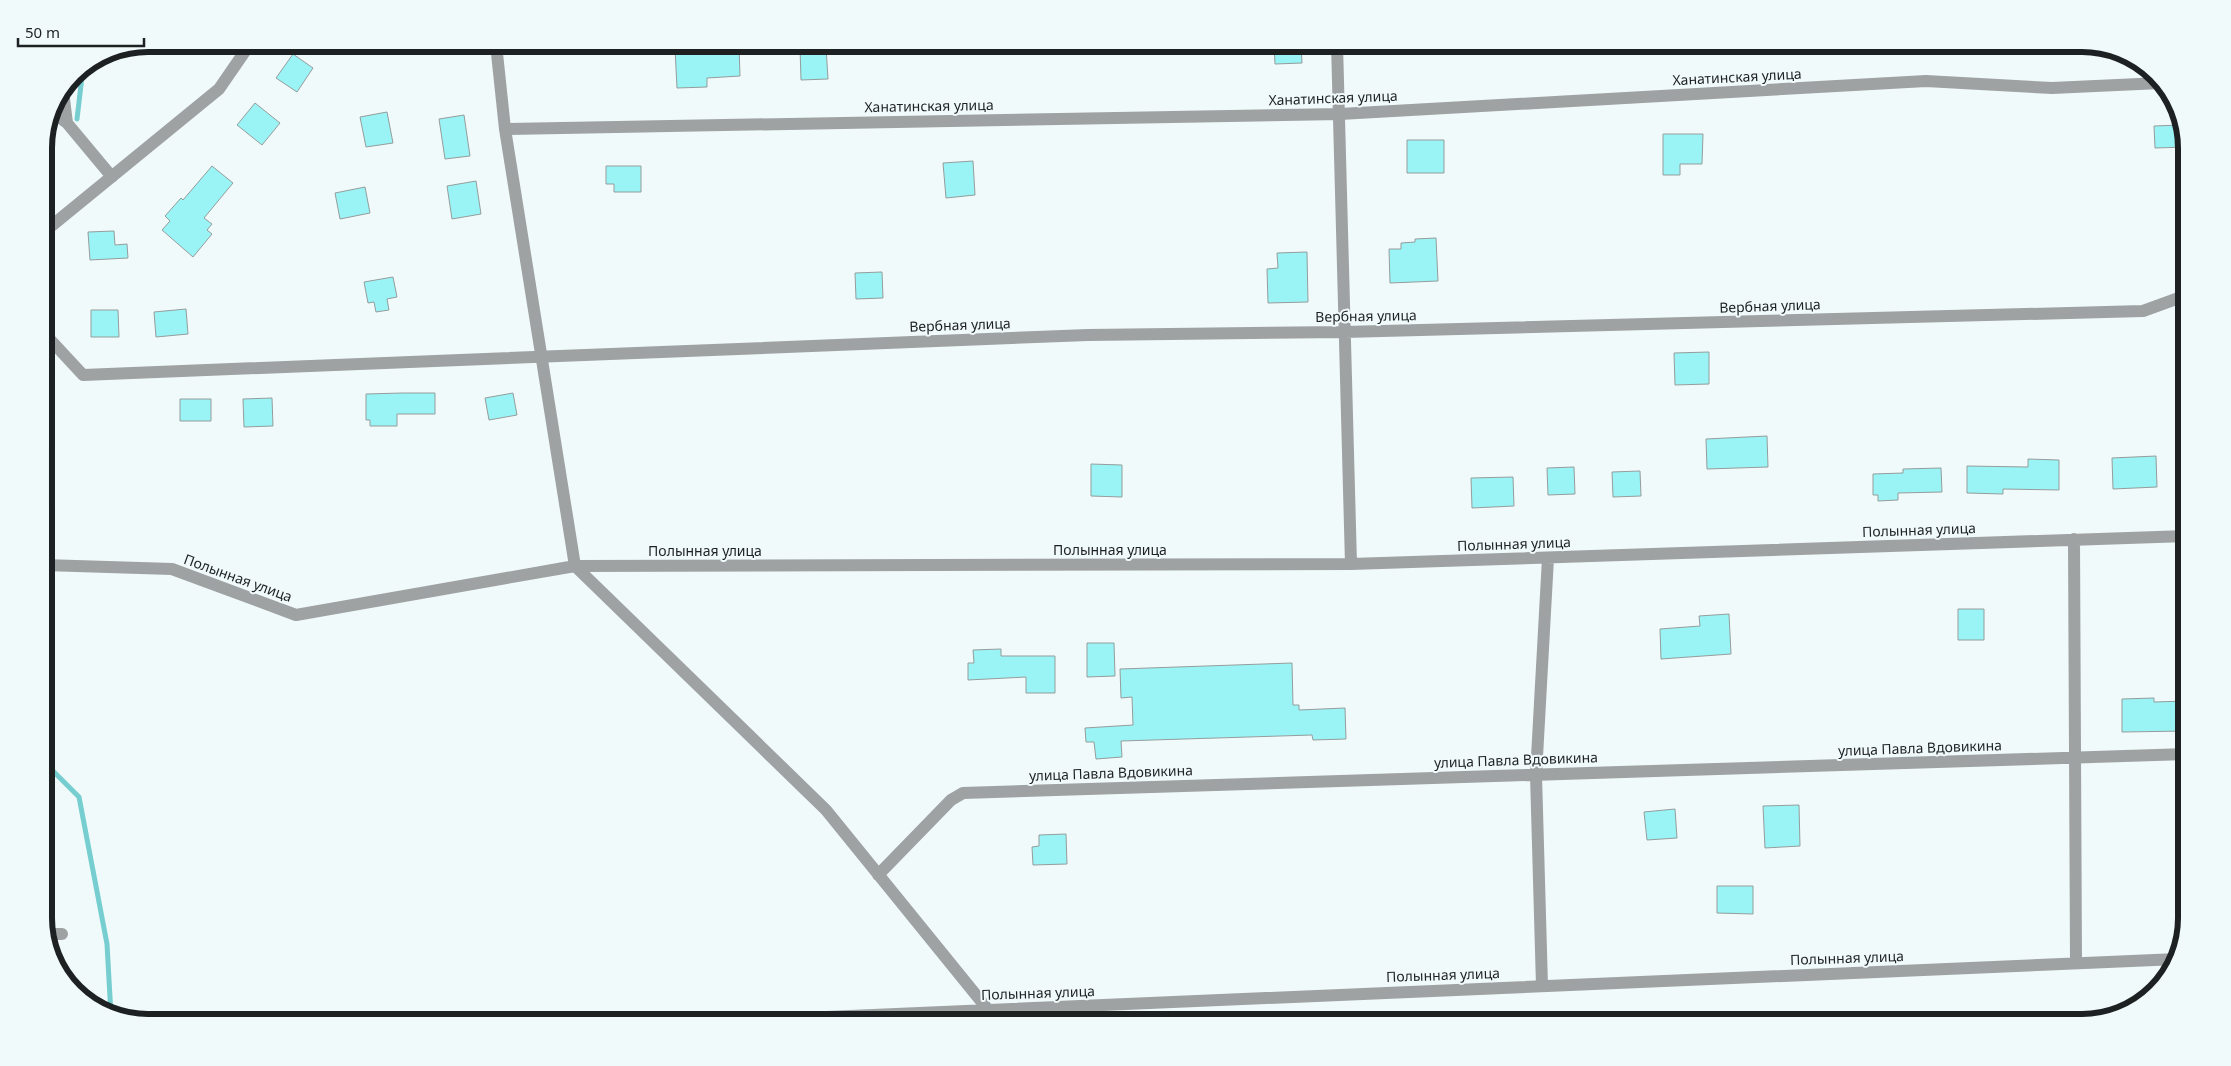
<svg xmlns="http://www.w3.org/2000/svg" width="2231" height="1066" viewBox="0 0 2231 1066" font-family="'Noto Sans',sans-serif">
<rect width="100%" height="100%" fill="#f1fafa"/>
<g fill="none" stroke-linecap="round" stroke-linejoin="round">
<path stroke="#76ced0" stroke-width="5" d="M77 119 83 68
M44 538 52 353
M44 762 79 797 107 944 111 1015"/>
</g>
<path fill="#9af3f4" stroke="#959d9d" d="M1274 44H1301L1302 63 1275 64Z
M739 45 740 76 707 78V87L677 88 675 48Z
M826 47 828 79 801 80 800 48Z
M293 54 313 68 297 92 276 78Z
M255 103 280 123 262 145 237 125Z
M387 112 393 143 366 147 360 117Z
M464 115 470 156 445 159 439 119Z
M2181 125 2187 147 2155 148 2154 126Z
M1663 134H1703L1702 164H1680V175H1663Z
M1407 140H1444V173H1407Z
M973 161 975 195 946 198 943 163Z
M212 166 233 183 204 218 212 224 207 230 212 234 193 257 162 230 170 221 165 216 181 198 183 200Z
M606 166H641V192H614V184H606Z
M476 181 481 214 452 219 447 186Z
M365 187 370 213 340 219 335 193Z
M114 231 115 245 127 244 128 258 90 260 88 232Z
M1436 238 1438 281 1390 283 1389 249H1401V243L1415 242V239Z
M1307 252 1308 302 1268 303 1267 269 1278 268 1277 253Z
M882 272 883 298 856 299 855 273Z
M393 277 397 297 387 299 389 310 376 312 374 302 368 303 364 282Z
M186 309 188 334 156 337 154 312Z
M91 310H118L119 337H91Z
M1709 352V384L1675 385 1674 353Z
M402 393H435V414H397V426H370V420H366V394Z
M513 393 517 415 489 420 485 398Z
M272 398 273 426 244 427 243 399Z
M180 399H211V421H180Z
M1767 436 1768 467 1707 469 1706 439Z
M2156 456 2157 487 2113 489 2112 458Z
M2028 459 2059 460V490L2003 489V494L1967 493V466L2028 467Z
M1091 464 1122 465V497L1091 496Z
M1574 467 1575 494 1548 495 1547 468Z
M1941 468 1942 492 1898 493V500L1878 501V495H1873V474L1903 473V469Z
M1640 471 1641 496 1613 497 1612 472Z
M1513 477 1514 506 1472 508 1471 478Z
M1958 609H1984V640H1958Z
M1729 614 1731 654 1661 659 1660 629 1700 626 1699 616Z
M1087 643H1114L1115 676 1087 677Z
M1001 649V656H1055V693H1026V677L968 680V663H974L973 650Z
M1292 663 1293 705H1299V710L1345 708 1346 739 1313 740 1312 735 1121 741 1122 757 1096 759 1094 742H1086L1085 728 1133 725 1132 697 1121 698 1120 669Z
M2154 698V702L2187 701V731L2122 732V699Z
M1799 805 1800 846 1765 848 1763 806Z
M1675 809 1677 838 1647 840 1644 812Z
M1066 834 1067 864 1033 865 1032 847 1039 846V835Z
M1717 886H1753V914L1717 913Z"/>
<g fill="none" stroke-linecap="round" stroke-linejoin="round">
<path stroke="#9ea2a2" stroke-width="12" d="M496 44 505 129 575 566 826 810 998 1022
M1337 44 1351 564
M63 91 67 123
M52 112 67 123 112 177
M505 129 1340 114 1926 81 2052 88 2161 83
M44 232 219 89 250 44
M44 333 83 375 1088 335 1344 332 2143 311 2187 295
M2074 539 2076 963
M44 565 172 569 296 615 575 566 1351 564 2187 536
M878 875 951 800 963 793 2187 754
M47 934H62
M1542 986 1536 775 1548 558
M708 1022 2178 959"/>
</g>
<g text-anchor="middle" stroke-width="4" stroke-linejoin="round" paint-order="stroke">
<g font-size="14" fill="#1d2121" stroke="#f1fafa">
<text transform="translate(1737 77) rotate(-3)" y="5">Ханатинская улица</text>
<text transform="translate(1333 98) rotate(-2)" y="5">Ханатинская улица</text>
<text transform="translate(929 106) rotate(-1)" y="5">Ханатинская улица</text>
<text transform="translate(1770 306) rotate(-2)" y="5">Вербная улица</text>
<text transform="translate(1366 316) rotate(-1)" y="5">Вербная улица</text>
<text transform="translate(960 325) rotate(-2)" y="5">Вербная улица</text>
<text transform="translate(1919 530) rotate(-2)" y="5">Полынная улица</text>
<text transform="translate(1514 544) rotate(-2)" y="5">Полынная улица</text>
<text x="1110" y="555">Полынная улица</text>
<text x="705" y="556">Полынная улица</text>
<text transform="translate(238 578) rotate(20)" y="5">Полынная улица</text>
<text transform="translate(1920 748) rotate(-2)" y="5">улица Павла Вдовикина</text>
<text transform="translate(1516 760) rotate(-2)" y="5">улица Павла Вдовикина</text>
<text transform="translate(1111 773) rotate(-2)" y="5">улица Павла Вдовикина</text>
<text transform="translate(1847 958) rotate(-2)" y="5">Полынная улица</text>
<text transform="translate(1443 975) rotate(-2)" y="5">Полынная улица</text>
<text transform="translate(1038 993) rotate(-2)" y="5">Полынная улица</text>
</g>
</g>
<path d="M0 0H2231V1066H0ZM148 52H2082A96 96 0 0 1 2178 148V918A96 96 0 0 1 2082 1014H148A96 96 0 0 1 52 918V148A96 96 0 0 1 148 52Z" fill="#f1fafa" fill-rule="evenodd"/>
<path fill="none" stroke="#1d2121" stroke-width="6" d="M148 52H2082A96 96 0 0 1 2178 148V918A96 96 0 0 1 2082 1014H148A96 96 0 0 1 52 918V148A96 96 0 0 1 148 52Z"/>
<path d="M18 38v8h126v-8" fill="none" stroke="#1d2121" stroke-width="2.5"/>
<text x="25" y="38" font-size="15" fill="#1d2121" stroke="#f1fafa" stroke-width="4" paint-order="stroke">50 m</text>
</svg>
